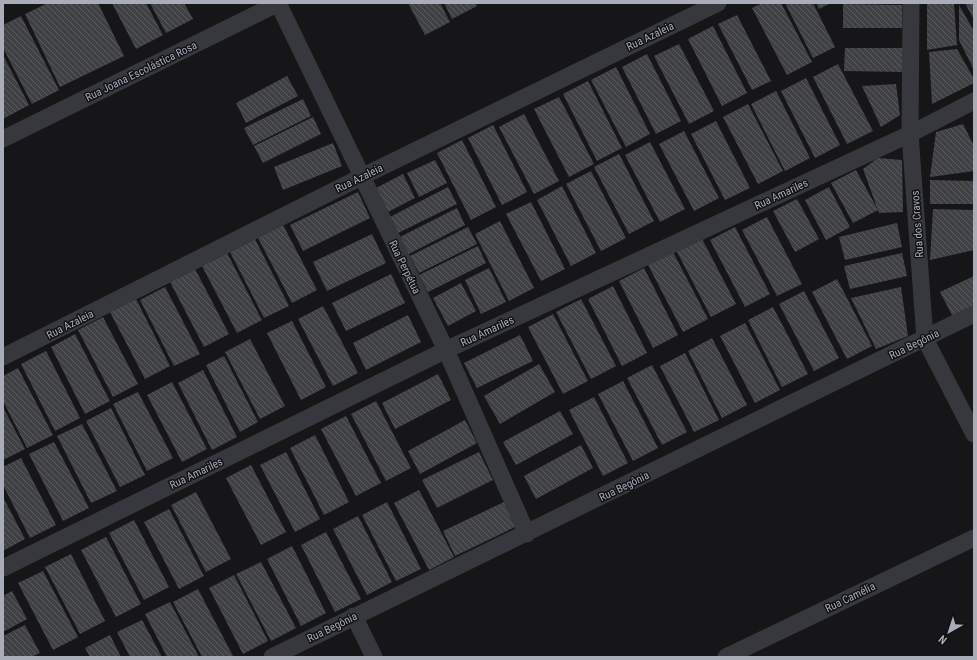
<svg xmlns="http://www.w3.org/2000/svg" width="977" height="660" viewBox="0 0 977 660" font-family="'Roboto Condensed',sans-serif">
<defs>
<pattern id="building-back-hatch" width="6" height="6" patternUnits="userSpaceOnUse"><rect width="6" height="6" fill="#404145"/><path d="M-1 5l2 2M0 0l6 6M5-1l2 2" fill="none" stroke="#595a5e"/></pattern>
</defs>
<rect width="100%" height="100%" fill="#161618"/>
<path fill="url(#building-back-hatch)" d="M48 3H98L124 56 60 87 25 14Z
M112 3H146L163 35 136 49Z
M150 3H184L193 19 166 33Z
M408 3H440L450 22 425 35Z
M444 3H476L477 6 452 19Z
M762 3H781L812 62 787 75 752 8Z
M785 3H813L835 47 813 58Z
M816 3H831L819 9Z
M927 3 954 4 957 45 927 50Z
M965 3H974V20Z
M843 4 902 5V28H843Z
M959 5 974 31V70L959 40Z
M737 15 771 81 752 90 718 24Z
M21 16 59 90 32 104 3 48V25Z
M713 26 747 93 722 106 688 39Z
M679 44 714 111 689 124 654 56Z
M845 48H904V72L844 71Z
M957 49 974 79V83L932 104 929 52Z
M647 54 681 121 656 134 622 67Z
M3 55 29 105 3 119Z
M838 64 873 131 847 144 813 77Z
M616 67 650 134 626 147 591 80Z
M287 76 298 96 246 123 236 103Z
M806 78 840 145 815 158 781 91Z
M588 81 622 148 597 161 563 94Z
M896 84 900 115 881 127 862 86Z
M776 91 810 158 785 171 751 104Z
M559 97 594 164 569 177 534 109Z
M303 99 311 116 253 145 244 128Z
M748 104 783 171 758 184 723 117Z
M524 114 559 181 534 194 499 127Z
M313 117 321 134 263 163 254 146Z
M716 121 750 188 725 200 691 134Z
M963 124 974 146V171L930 177 936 132Z
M493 125 527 192 502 205 468 138Z
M684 131 719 198 694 211 659 144Z
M462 140 496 207 471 220 437 153Z
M650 142 685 209 660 222 625 155Z
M333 143 342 166 283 190 274 167Z
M619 154 654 221 629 234 594 167Z
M878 158 902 160 903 212 879 213 863 169Z
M435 160 447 183 419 197 407 173Z
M856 170 878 210 853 223 831 183Z
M591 171 626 238 601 251 566 184Z
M403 174 415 198 388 212 376 188Z
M930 180 974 181V204H930Z
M562 186 596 253 571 266 537 200Z
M448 187 457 204 398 233 390 217Z
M829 187 850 227 826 240 805 200Z
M358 192 370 218 303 251 290 225Z
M797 199 819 239 795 252 773 211Z
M531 202 565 269 541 281 506 214Z
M457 208 465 225 407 255 398 238Z
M933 209 974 210V250L930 260Z
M767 217 802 284 777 296 742 230Z
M500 221 534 288 509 301 475 234Z
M282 223 317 290 292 303 257 236Z
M897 223 902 247 845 260 839 237Z
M468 227 477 244 419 273 410 256Z
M735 227 770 294 745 307 710 240Z
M372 234 386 263 327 291 313 262Z
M701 237 736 304 711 317 676 250Z
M255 239 289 306 264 318 230 252Z
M478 246 486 263 428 292 419 275Z
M673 252 708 319 683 332 648 265Z
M227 253 262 320 237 333 202 266Z
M902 253 907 276 850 289 844 266Z
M194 267 229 334 204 347 169 280Z
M489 268 506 302 481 314 465 280Z
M644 268 678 335 653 348 619 281Z
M391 274 405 303 346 331 332 303Z
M974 276V307L953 317 940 292Z
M837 279 872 346 847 359 812 292Z
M461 283 476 311 448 326 433 298Z
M613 286 647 353 622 366 588 299Z
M165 287 200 354 174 366 140 300Z
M901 287 908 336 876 349 851 298Z
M804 291 839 358 814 371 779 304Z
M136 299 170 366 145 379 110 312Z
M581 299 616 366 591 379 556 312Z
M323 306 358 373 333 386 298 319Z
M773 307 808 374 782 387 748 320Z
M553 314 588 381 563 394 528 327Z
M408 315 421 342 366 370 353 343Z
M103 317 138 384 113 397 78 330Z
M292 321 326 387 301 400 267 333Z
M745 323 780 390 755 403 720 336Z
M75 334 110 401 85 414 51 347Z
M520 335 533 361 477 388 464 363Z
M712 338 747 405 722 418 688 351Z
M250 339 285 406 260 419 225 352Z
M46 351 80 418 55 431 21 364Z
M685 353 719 420 694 432 660 366Z
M224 356 258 422 240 432 206 365Z
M539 364 555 392 500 424 484 396Z
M652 365 687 432 662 445 627 378Z
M18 368 53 435 27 448 3 401V376Z
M203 370 237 437 212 450 178 383Z
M438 374 451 400 395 429 382 403Z
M623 381 658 448 633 461 598 394Z
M172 382 207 449 182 462 147 395Z
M138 392 173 458 147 471 113 404Z
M594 397 628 463 603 476 569 410Z
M376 401 411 468 386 481 351 414Z
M3 407 25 449 3 460Z
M111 408 145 475 120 487 86 421Z
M560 411 573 434 516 465 503 442Z
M346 416 381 483 356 496 321 429Z
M465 420 477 443 420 474 408 451Z
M82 424 117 491 91 503 57 436Z
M315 435 349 502 324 515 290 448Z
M54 442 89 508 63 521 29 454Z
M581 445 593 468 536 499 524 476Z
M286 452 320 519 295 532 260 465Z
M479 452 493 480 437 508 422 480Z
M21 458 56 525 30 538 3 485V467Z
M251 465 286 532 261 545 226 478Z
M419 490 454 557 429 570 394 503Z
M196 492 231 559 206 572 171 505Z
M3 497 25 539 3 551Z
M506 501 517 526 455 556 443 531Z
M387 502 421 569 396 581 362 515Z
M169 509 204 576 179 589 144 522Z
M358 516 392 582 367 595 333 529Z
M134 520 169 587 144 600 109 533Z
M326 532 361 599 335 612 301 545Z
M106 537 141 604 116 617 81 550Z
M292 546 326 613 301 626 267 559Z
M71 554 105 621 80 634 45 567Z
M261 562 296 628 271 641 236 574Z
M43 571 78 637 53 650 18 583Z
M234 575 268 641 243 654 209 588Z
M198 589 233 656 230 657H202L173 602Z
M12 591 27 619 3 632V596Z
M170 602 199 657H167L145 614Z
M142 620 162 657H130L117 632Z
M25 625 40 653 31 657H3V636Z
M110 635 121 657H90L85 648Z"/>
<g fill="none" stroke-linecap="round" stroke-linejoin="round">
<path stroke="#37383d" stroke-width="17" d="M278 3 446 350 527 534
M911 3 910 134 925 339 974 434
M3 139 279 3
M3 357 361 177 718 3
M3 568 446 350 910 134 974 101
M354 616 374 657
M272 657 974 314
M726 657 974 538"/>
</g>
<g text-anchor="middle" stroke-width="3" stroke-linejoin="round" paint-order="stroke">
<g font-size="11" fill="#a8adb8" stroke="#111113">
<text transform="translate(650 36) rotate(-26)" y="4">Rua Azaleia</text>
<text transform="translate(141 71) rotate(-26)" y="4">Rua Joana Escolástica Rosa</text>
<text transform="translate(359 178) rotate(-26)" y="4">Rua Azaleia</text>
<text transform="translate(781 194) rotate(-25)" y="4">Rua Amariles</text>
<text transform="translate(917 224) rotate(-94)" y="4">Rua dos Cravos</text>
<text transform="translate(405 267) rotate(64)" y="4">Rua Perpétua</text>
<text transform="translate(70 324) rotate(-27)" y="4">Rua Azaleia</text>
<text transform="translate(487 331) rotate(-25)" y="4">Rua Amariles</text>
<text transform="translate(914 344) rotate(-26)" y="4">Rua Begônia</text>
<text transform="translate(196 473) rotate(-26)" y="4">Rua Amariles</text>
<text transform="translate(624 486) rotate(-26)" y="4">Rua Begônia</text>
<text transform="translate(850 597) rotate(-26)" y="4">Rua Camélia</text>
<text transform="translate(332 627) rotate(-26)" y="4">Rua Begônia</text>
</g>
</g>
<rect width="977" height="660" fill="none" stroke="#a8adb8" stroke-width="8"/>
<g transform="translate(949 632) rotate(219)" stroke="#111113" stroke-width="3" paint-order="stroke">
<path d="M0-3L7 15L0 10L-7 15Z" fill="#a8adb8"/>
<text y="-6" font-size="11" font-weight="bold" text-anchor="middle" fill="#a8adb8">N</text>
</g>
</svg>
